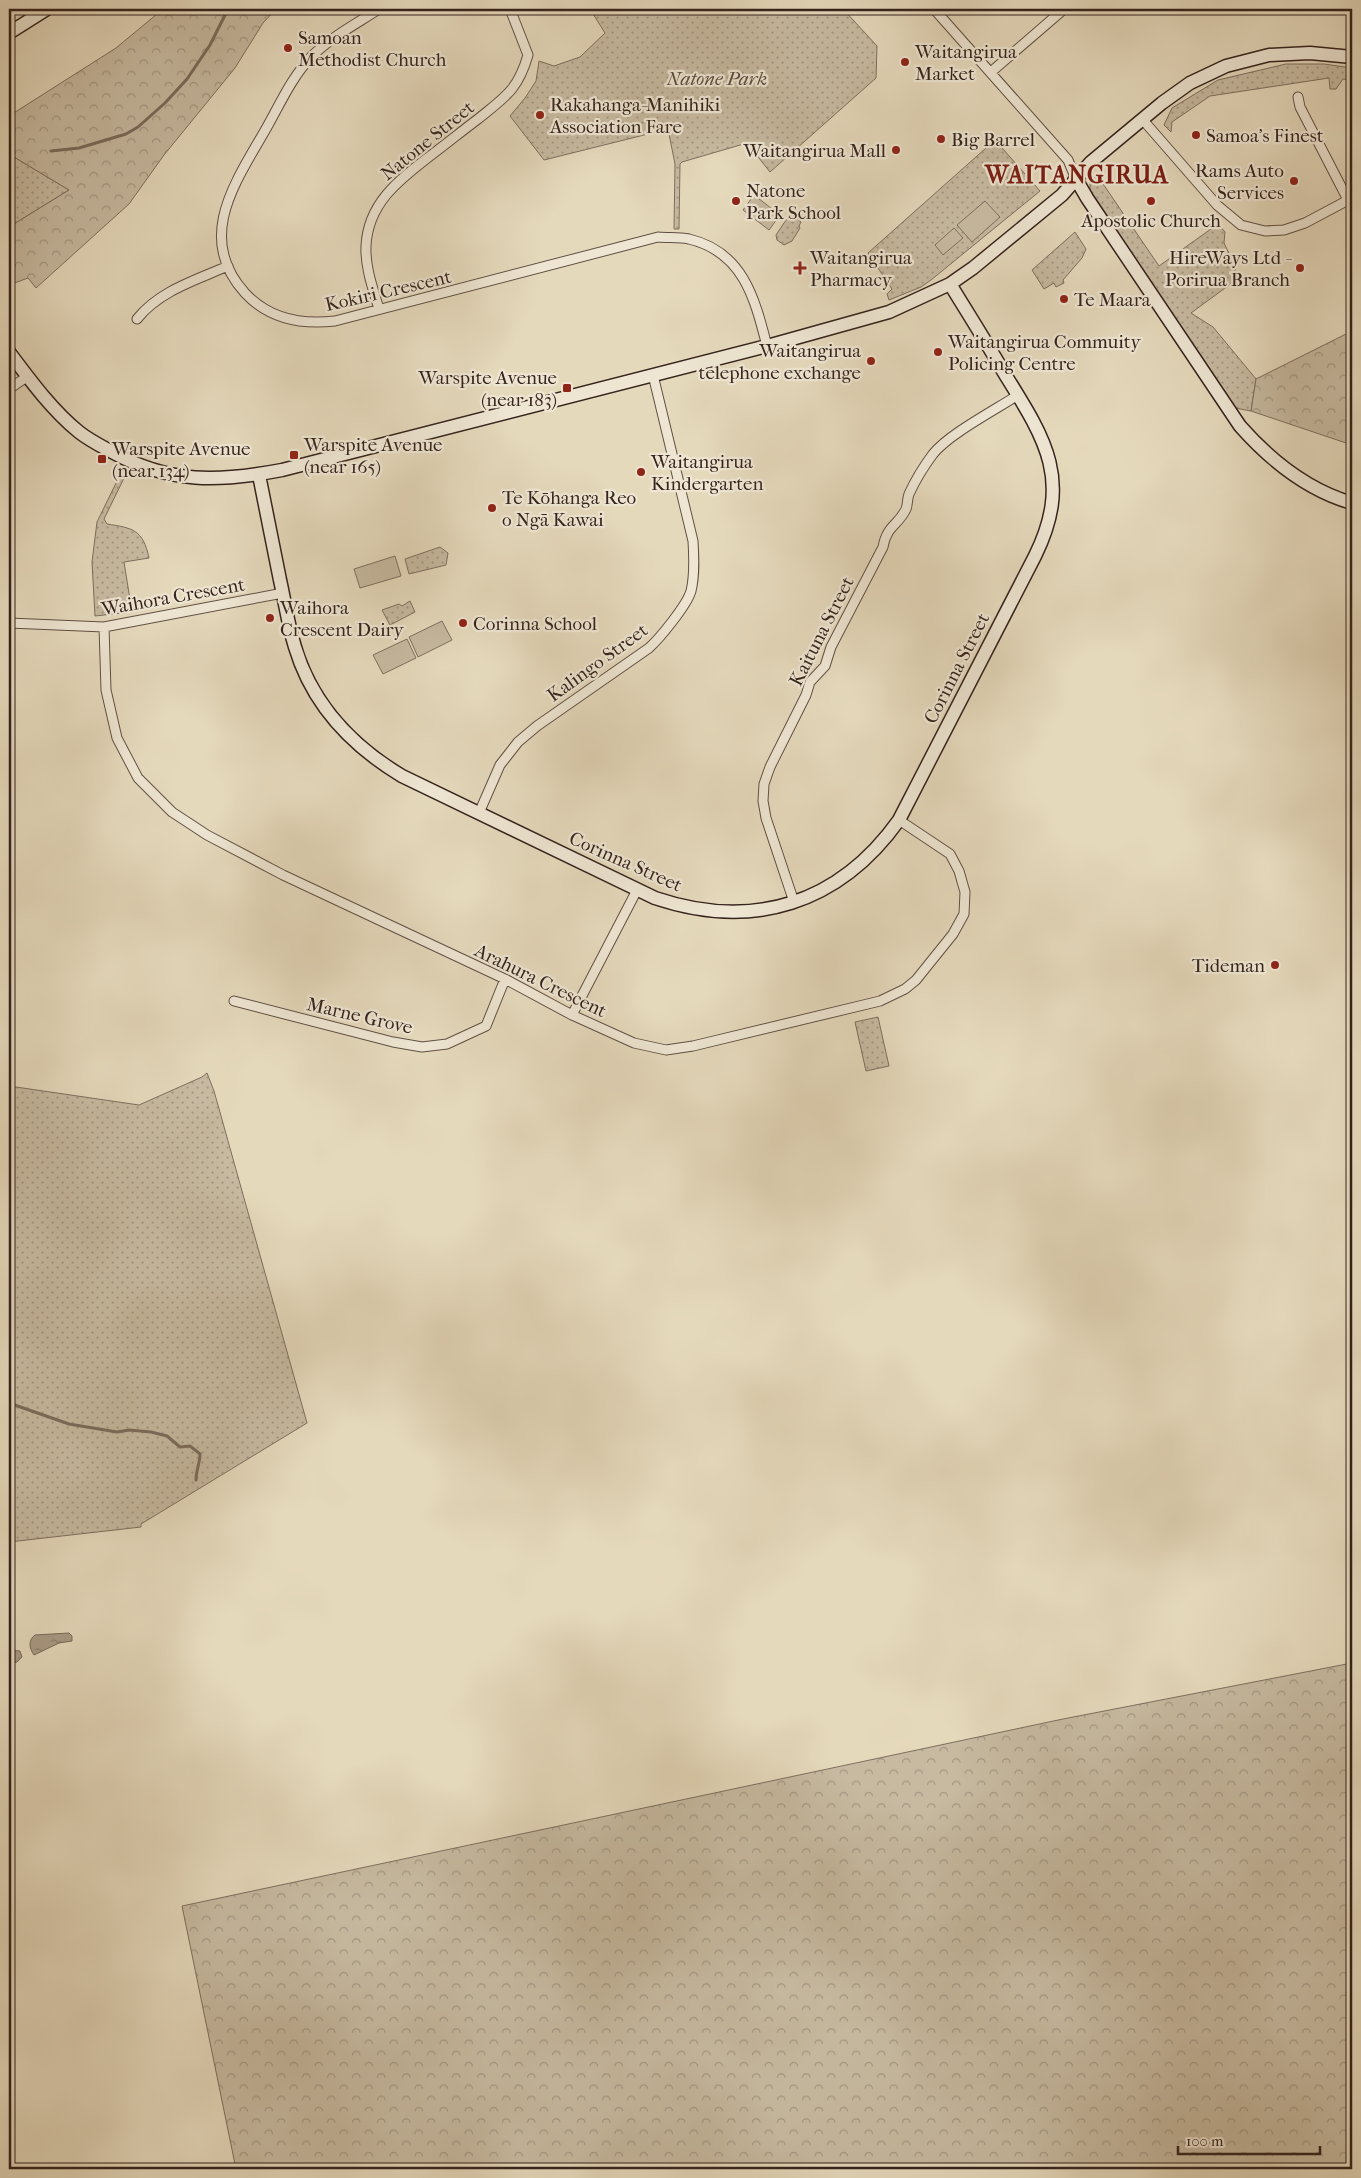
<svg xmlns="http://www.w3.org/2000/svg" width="1361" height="2178" viewBox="0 0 1361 2178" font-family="'IM FELL French Canon',serif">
<defs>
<pattern id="green-dots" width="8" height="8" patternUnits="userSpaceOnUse" patternTransform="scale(1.25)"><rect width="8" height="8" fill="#c7baa1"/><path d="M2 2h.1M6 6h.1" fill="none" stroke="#a29783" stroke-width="1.8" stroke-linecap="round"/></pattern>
<pattern id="forest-crowns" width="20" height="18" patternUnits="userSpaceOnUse" patternTransform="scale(1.25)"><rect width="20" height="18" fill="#c7baa1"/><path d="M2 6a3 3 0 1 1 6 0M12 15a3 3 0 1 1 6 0" fill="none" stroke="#a29783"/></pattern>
<pattern id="water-ripples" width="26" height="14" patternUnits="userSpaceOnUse" patternTransform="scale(1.25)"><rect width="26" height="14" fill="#a99b86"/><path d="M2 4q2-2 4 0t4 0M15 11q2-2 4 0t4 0" fill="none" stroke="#8a7e6d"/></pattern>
</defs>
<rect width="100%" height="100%" fill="#e5d9bc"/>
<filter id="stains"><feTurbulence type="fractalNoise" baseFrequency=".004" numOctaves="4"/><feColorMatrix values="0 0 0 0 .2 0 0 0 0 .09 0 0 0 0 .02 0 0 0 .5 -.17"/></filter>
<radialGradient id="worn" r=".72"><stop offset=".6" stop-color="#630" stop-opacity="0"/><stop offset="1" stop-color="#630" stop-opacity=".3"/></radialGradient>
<path fill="url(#green-dots)" stroke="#7e6e5f" d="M590 9H843L877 46 876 78 770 172 747 143 682 162 680 164 679 229H674L675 164 668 129 544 160 510 116 525 98 536 81 539 61 554 66 580 57 605 33Z
M1286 64H1324L1352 68V80L1343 79 1336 89H1330L1329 78 1210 96 1172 122 1171 132 1164 125 1172 108 1218 80Z
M995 140 1040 191 931 280 921 287 889 300 887 294 892 289 868 253Z
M9 154 69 190 9 227Z
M1097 175 1159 266 1218 224 1225 232 1224 243 1235 266 1236 280 1191 313 1213 327 1256 379 1251 411 1235 408 1094 198 1090 190V181Z
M795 217 801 222 799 226 800 228 792 241 784 245 777 240 776 235 786 220Z
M1075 232 1086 249 1082 258 1063 280 1064 283 1056 287 1054 283 1044 289 1032 270Z
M121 473 126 474 104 519 107 524C132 528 143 529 149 558L124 562 132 612 95 616 92 562 97 522Z
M440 547 448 553 446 565 409 574 405 559Z
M410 601 415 612 390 625 382 610 399 604 402 606Z
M878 1017 889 1066 866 1071 855 1022Z
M207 1073 214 1091 307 1423 141 1524V1527L9 1542V1086L139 1105 202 1077Z"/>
<path fill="url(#forest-crowns)" stroke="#7e6e5f" d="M163 9H276L263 23 235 68 164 155 129 204 36 288 28 278 9 285V227L69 190 9 154V116L116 48Z
M1352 331V445L1251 411 1256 379Z
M1352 1663V2169H236L182 1906 1063 1719Z"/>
<path fill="#c7baa1" stroke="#7e6e5f" d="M754 195 780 215 769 230 743 210Z
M985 201 1000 217 972 242 957 225Z
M954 228 963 238 943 255 935 245Z
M395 556 401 576 360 588 354 569Z
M442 621 452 640 418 657 409 637Z
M407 639 416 658 383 674 373 655Z"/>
<path fill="url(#water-ripples)" stroke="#7b6b5c" d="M69 1633 72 1636V1641L59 1643 34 1655C29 1648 28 1640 35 1635Z
M9 1650 20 1651 22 1657 17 1662 9 1665Z"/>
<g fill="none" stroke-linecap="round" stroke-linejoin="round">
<path stroke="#7b6b5c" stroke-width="3" d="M51 151 79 148 126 134 138 127 165 103 187 79 210 45 228 9
M9 1403 69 1424 117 1432 129 1430 151 1432 167 1436 180 1447 190 1446 200 1454C200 1463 196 1470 196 1480
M9 1511 13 1514"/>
<g stroke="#615045" stroke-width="11">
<path id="street" d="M379 9C356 24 331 37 311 57 292 77 280 104 267 127 237 180 194 237 245 293 269 319 301 325 335 321L658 237C668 238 679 237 689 239 744 252 755 300 767 346
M934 9 1068 160 1076 179
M991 72 1064 9
M1298 97 1300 107 1348 200
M1143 120 1217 205 1241 225 1265 231 1284 230 1305 223 1352 198
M379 309C373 289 365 267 366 246 368 203 399 180 430 156 446 144 462 131 478 119 505 97 518 90 528 55L510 9
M137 319C159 291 196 280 228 266
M9 389 28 376
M9 623 104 627 283 593
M104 627 106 690 117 738 138 778 172 812 207 835 283 875 505 979 572 1015 634 1043 666 1050 693 1046 880 1001 905 989 916 980 953 934 964 914 965 892 959 871 950 854 899 820
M479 813 500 765 518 742 537 726 649 648C660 638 687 605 691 591 695 575 694 557 693 541L653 375
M794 902 766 818 763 801 764 784 770 767 806 695 810 682 825 666 831 647 883 547C887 525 898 526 906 509 908 504 907 499 909 494 915 481 924 466 933 454 949 434 995 410 1018 395
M234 1001 393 1042 422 1047 447 1044 486 1026 505 979
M572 1015 637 890"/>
</g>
<g stroke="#35231d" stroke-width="15">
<path id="secondary" d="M9 33 47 9
M1076 179 1087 198 1240 426C1271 461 1307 490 1352 503
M9 352C30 380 52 410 79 432 89 440 101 446 112 452 170 484 219 482 282 470L767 346 889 312 950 284 973 268 1062 195 1091 162 1162 103 1190 83 1226 66 1269 55 1310 53 1352 57
M259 475C266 510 273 545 280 580 285 602 288 625 295 647 312 704 352 746 402 776L655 898C753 931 839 904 899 820L1035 556C1072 481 1046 440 1006 376 988 345 969 315 950 284"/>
</g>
<use href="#street" stroke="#eee6d3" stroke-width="9"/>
<use href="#secondary" stroke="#eee6d3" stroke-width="12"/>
</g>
<g fill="#8f2418" stroke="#eee6d3" stroke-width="2">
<circle cx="288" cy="48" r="5"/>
<circle cx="905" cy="62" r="5"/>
<circle cx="540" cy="115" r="5"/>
<circle cx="1196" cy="135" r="5"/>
<circle cx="941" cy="139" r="5"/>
<circle cx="896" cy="150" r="5"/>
<circle cx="1294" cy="181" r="5"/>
<circle cx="736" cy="201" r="5"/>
<circle cx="1151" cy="201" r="5"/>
<path d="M797.5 260.5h5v5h5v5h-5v5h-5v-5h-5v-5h5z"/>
<circle cx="1300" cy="268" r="5"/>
<circle cx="1064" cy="299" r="5"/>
<circle cx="938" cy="352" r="5"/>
<circle cx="871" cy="361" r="5"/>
<rect x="562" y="383" width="10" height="10" rx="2.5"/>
<rect x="289" y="450" width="10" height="10" rx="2.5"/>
<rect x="97" y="454" width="10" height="10" rx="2.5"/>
<circle cx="641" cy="472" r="5"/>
<circle cx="492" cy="508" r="5"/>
<circle cx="270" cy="618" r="5"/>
<circle cx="463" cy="623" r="5"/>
<circle cx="1275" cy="965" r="5"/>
</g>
<g text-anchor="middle" stroke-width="4.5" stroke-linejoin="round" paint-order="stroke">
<g font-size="19" fill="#35231d" stroke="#eee6d3" text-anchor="start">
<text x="298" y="44">Samoan<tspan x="298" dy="22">Methodist Church</tspan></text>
<text x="915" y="58">Waitangirua<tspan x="915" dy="22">Market</tspan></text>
<text x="550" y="111">Rakahanga-Manihiki<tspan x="550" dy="22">Association Fare</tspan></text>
<text x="1206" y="142">Samoa’s Finest</text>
<text x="951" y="146">Big Barrel</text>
<text x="886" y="157" text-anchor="end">Waitangirua Mall</text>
<text x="1284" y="177" text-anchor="end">Rams Auto<tspan x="1284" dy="22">Services</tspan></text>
<text x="746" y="197">Natone<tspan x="746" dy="22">Park School</tspan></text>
<text x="1151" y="227" text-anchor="middle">Apostolic Church</text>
<text x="810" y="264">Waitangirua<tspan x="810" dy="22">Pharmacy</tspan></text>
<text x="1290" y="264" text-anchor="end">HireWays Ltd -<tspan x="1290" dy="22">Porirua Branch</tspan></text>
<text x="1074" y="306">Te Maara</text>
<text x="948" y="348">Waitangirua Commuity<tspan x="948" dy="22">Policing Centre</tspan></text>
<text x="861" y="357" text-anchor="end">Waitangirua<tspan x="861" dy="22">telephone exchange</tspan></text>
<text x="557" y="384" text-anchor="end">Warspite Avenue<tspan x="557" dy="22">(near 183)</tspan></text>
<text x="304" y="451">Warspite Avenue<tspan x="304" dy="22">(near 165)</tspan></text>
<text x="112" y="455">Warspite Avenue<tspan x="112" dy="22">(near 134)</tspan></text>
<text x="651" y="468">Waitangirua<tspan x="651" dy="22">Kindergarten</tspan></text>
<text x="502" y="504">Te Kōhanga Reo<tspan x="502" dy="22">o Ngā Kawai</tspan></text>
<text x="280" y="614">Waihora<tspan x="280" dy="22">Crescent Dairy</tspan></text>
<text x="473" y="630">Corinna School</text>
<text x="1265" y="972" text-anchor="end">Tideman</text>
</g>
<g font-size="19" font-style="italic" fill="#5a493e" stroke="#eee6d3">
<text x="717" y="85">Natone Park</text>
</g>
<g font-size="19" fill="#35231d" stroke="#eee6d3">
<text transform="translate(427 140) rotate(-39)" y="7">Natone Street</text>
<text transform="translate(388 290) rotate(-13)" y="7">Kokiri Crescent</text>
<text transform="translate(173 596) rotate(-10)" y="7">Waihora Crescent</text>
<text transform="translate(821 631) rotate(-63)" y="7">Kaituna Street</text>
<text transform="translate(597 662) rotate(-36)" y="7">Kalingo Street</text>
<text transform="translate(956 668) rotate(-63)" y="7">Corinna Street</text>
<text transform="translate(626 861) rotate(24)" y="7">Corinna Street</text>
<text transform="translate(541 980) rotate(26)" y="7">Arahura Crescent</text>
<text transform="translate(360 1015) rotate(13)" y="7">Marne Grove</text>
</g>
<g font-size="24" font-weight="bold" letter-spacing="1" fill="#7a1f14" stroke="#eee6d3">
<text x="1077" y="183">WAITANGIRUA</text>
</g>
</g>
<rect width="1361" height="2178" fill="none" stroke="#e5d9bc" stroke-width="30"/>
<rect x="10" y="10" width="1341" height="2158" fill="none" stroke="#35231d" stroke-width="2.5"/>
<rect x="15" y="15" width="1331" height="2148" fill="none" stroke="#35231d"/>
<path d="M1178 2146v8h142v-8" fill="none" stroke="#35231d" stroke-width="2.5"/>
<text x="1186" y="2146" font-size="15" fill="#35231d" stroke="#eee6d3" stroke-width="4" paint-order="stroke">100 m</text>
<rect width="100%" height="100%" filter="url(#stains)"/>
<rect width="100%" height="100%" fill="url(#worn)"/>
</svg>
